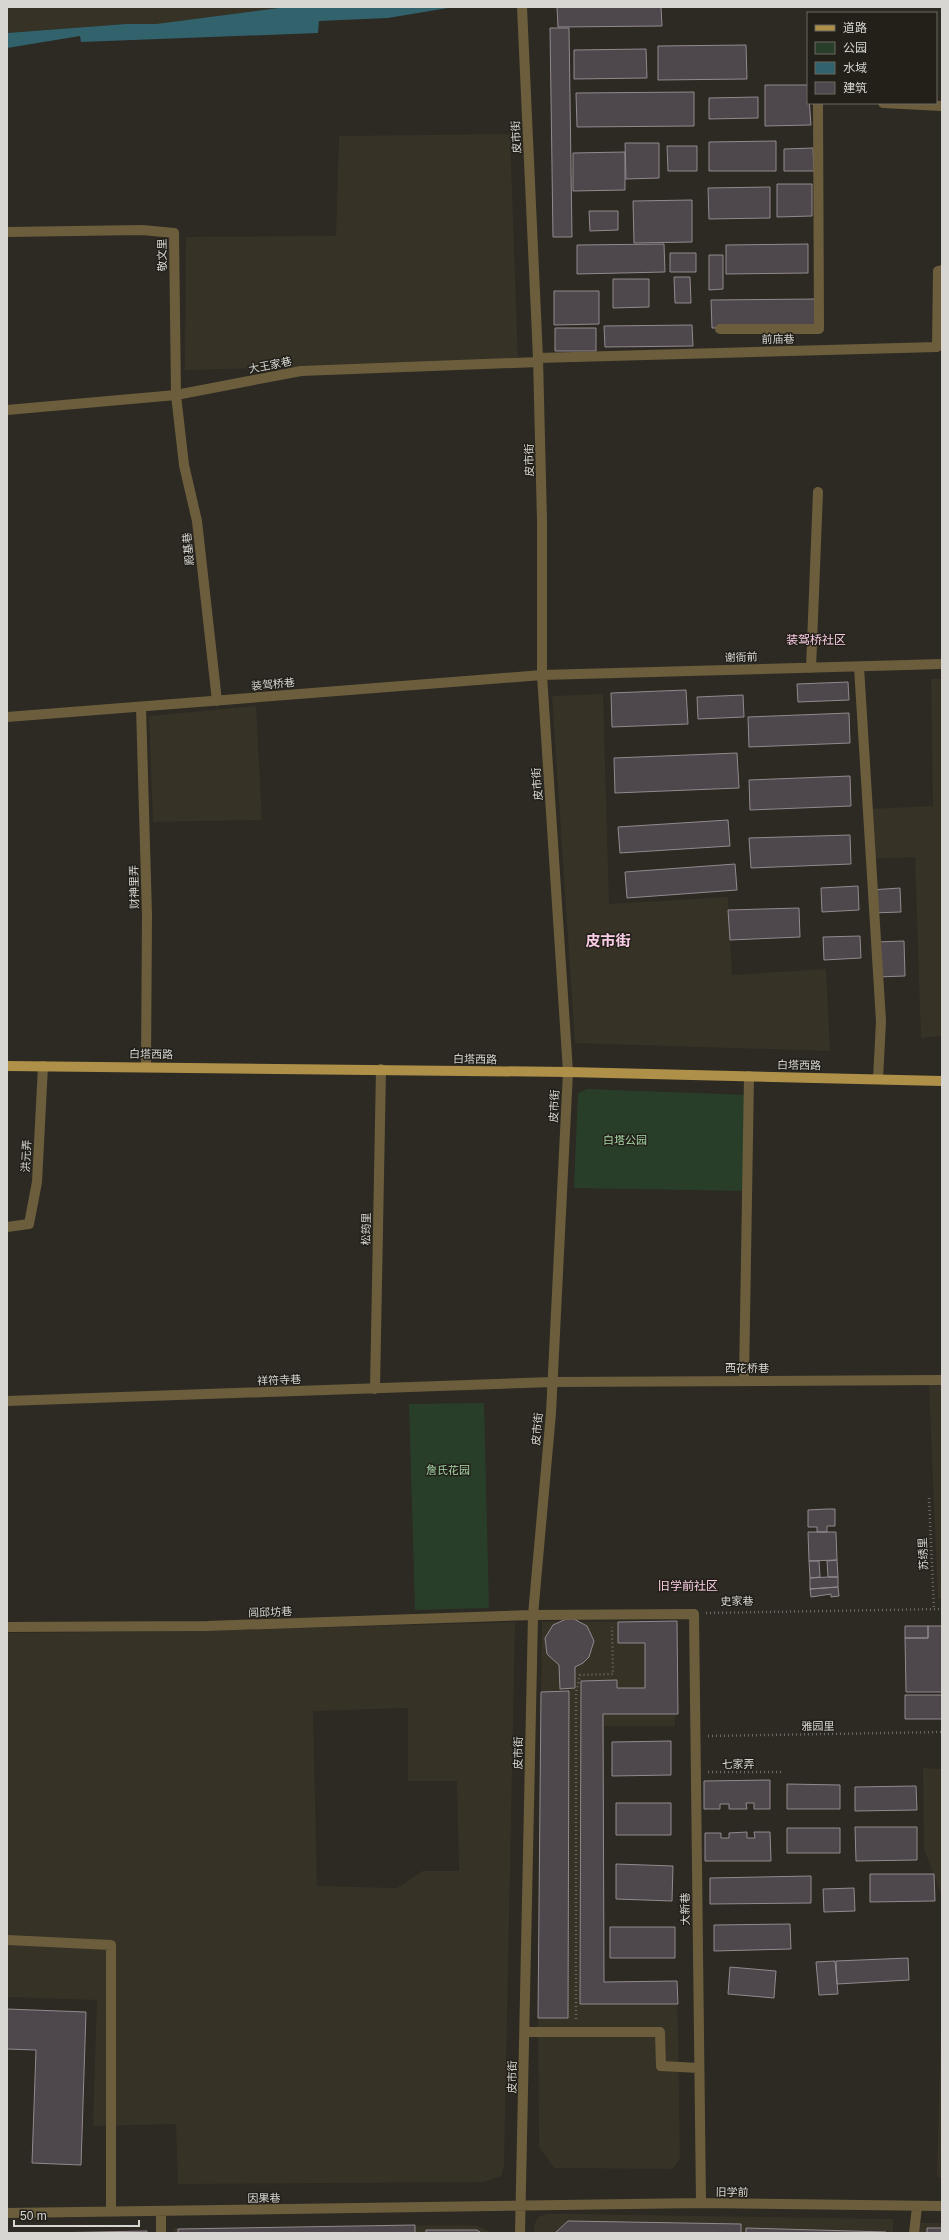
<svg xmlns="http://www.w3.org/2000/svg" width="949" height="2240" viewBox="0 0 949 2240" font-family="Helvetica,'Noto Sans SC',sans-serif">
<rect width="100%" height="100%" fill="#2c2a23"/>
<path fill="#373226" fill-rule="evenodd" d="M7 7H286L156 24H126L7 33Z
M510 134 518 362 185 370 186 237 336 236 339 136Z
M931 679H942V1036L921 1038 915 857 870 859 869 809 933 806Z
M603 694 609 904 728 897 732 975 826 969 830 1051 575 1043 552 696Z
M256 706 262 820 153 822 149 716Z
M929 1385H942V1599H938Z
M677 1621 675 1726H604V1982L677 1981 680 2158 673 2169 554 2168 539 2147 538 2018 542 1622Z
M515 1622 504 2165 501 2176 484 2182 178 2184 176 2124 93 2126 97 2000 7 1997V1633L200 1631ZM408 1708V1781H457L459 1871H423L397 1888 317 1886 313 1711Z
M923 1768 942 1769V1896L924 1849Z
M942 1986V2177H937Z
M547 2214H569L893 2219V2233H534V2225L538 2217Z
M919 2223H942V2233H918Z
M467 2225 479 2226 492 2233H174L173 2228Z"/>
<path fill="#293e29" d="M587 1089 749 1095 747 1191 574 1188 578 1093Z
M484 1403 489 1608 415 1610 409 1404Z"/>
<path fill="#32626c" d="M286 7H454L388 18 319 21 318 33 81 42 80 36 7 48V33L126 24H156Z"/>
<path fill="#4e474b" stroke="#92898e" d="M557 7H661L662 26 558 27Z
M550 28H569L572 237H553Z
M746 45 747 79 658 80V46Z
M646 49 647 78 574 79V50Z
M765 85H808L811 125 765 126Z
M694 92V126L577 127 576 93Z
M758 97V118L709 119V98Z
M776 141V171H709V142Z
M625 143H659V178L626 179Z
M667 146H697V171H668Z
M813 148 814 171H784V149Z
M625 152V190L573 191V153Z
M777 184H812V216L777 217Z
M770 187V218L709 219 708 188Z
M692 200V242L634 243 633 201Z
M589 211H618V230L590 231Z
M664 244 665 272 577 274V245Z
M808 244V273L726 274V245Z
M670 253H696V272H670Z
M709 255H723V289L709 290Z
M674 277H690L691 303H675Z
M613 279H649V307L613 308Z
M554 291H599V324L554 325Z
M816 299 818 328H712L711 300Z
M692 325 693 346 605 347 604 326Z
M555 328H596V351H555Z
M848 682 849 700 798 702 797 684Z
M686 690 688 724 612 727 611 693Z
M743 695 744 717 698 719 697 697Z
M849 713 850 743 749 747 748 717Z
M737 753 739 788 615 793 614 758Z
M850 776 851 806 750 810 749 780Z
M728 820 730 846 620 853 618 827Z
M850 835 851 864 751 868 749 838Z
M735 864 737 890 627 898 625 872Z
M858 886 859 910 822 912 821 888Z
M900 888 901 912 871 913 870 890Z
M799 908 800 937 730 940 728 910Z
M860 936 861 958 824 960 823 937Z
M904 941 905 976 877 977 876 942Z
M827 1509H835V1526H827V1532H817V1527H808V1510Z
M808 1532H836L837 1560 809 1561Z
M837 1560 838 1577H828L827 1561Z
M809 1561H819L820 1577 810 1578Z
M828 1577H838V1587L810 1589V1578Z
M838 1587 839 1596 831 1597V1594L811 1597 810 1589Z
M566 1619H574L587 1626 594 1641 589 1657 583 1663 575 1667V1688L560 1689 559 1665 547 1654 545 1638 553 1625Z
M677 1621 678 1714H603L604 1982 677 1981 678 2004H580L581 1681 617 1680V1688H645V1643H618V1622Z
M905 1626H928V1638H905Z
M928 1626H942V1692H906L905 1638H928Z
M569 1691 568 2018H538L541 1692Z
M905 1695H942V1719H905Z
M671 1741V1775L612 1776V1742Z
M770 1780V1809H754V1803H746L747 1809H729V1804H720V1809H704V1781Z
M787 1784 840 1785V1809H787Z
M916 1786 917 1810 855 1811V1787Z
M616 1803H671V1835H616Z
M855 1827H917V1860L856 1861Z
M787 1828H840V1853H787Z
M747 1832V1838H755L754 1832H770L771 1861H705V1833H721V1838H729V1833Z
M616 1864 673 1866 672 1901 616 1899Z
M870 1874H934L935 1901 870 1902Z
M811 1876V1903L710 1904V1878Z
M854 1888 855 1911 824 1912 823 1889Z
M790 1924 791 1949 714 1951V1925Z
M610 1927H675V1958H610Z
M908 1958 909 1980 837 1984 836 1961Z
M835 1961 838 1994 819 1995 816 1962Z
M730 1967 776 1971 774 1998 728 1994Z
M7 2009 86 2012 81 2165 32 2163 36 2050 7 2049Z
M568 2221 741 2224V2233H555Z
M415 2225V2233H178V2229Z
M746 2228 886 2232V2233H746Z
M927 2228H942V2233H927Z
M426 2230H477L481 2233H426Z
M147 2231V2233H46Z"/>
<g fill="none" stroke-linecap="round" stroke-linejoin="round">
<path stroke="#6d6b65" stroke-width="2.5" stroke-dasharray="1 3" stroke-linecap="butt" d="M929 1498 934 1609
M706 1613 942 1609
M708 1736 942 1732
M708 1772H781
M576 2019V1693L580 1675 613 1674 612 1627"/>
<path stroke="#6c5e3d" stroke-width="10" d="M883 103 942 106
M7 232 142 230 174 233 176 395 184 465 197 521 217 701
M720 329H819L818 103
M538 358 937 347 938 271 942 270
M7 410 176 395 301 371 538 362
M859 667 881 1021 878 1079
M811 668 818 492
M141 707 147 915 146 1066
M7 717 542 675 942 664
M7 1227 29 1224 37 1182 43 1066
M744 1380 749 1076
M375 1389 381 1069
M7 1401 552 1382 942 1380
M7 1627 207 1626 533 1615 694 1614 701 2203
M7 1940 111 1945V2212
M525 2032H660L661 2066 699 2068
M161 2212V2233
M7 2213 701 2203 942 2206
M520 2233 533 1615 551 1413 568 1072 542 675V521L538 358 522 7
M914 2233 917 2207"/>
<path stroke="#ae9049" stroke-width="10" d="M7 1066 568 1072 942 1081"/>
</g>
<g text-anchor="middle" stroke-width="3" stroke-linejoin="round" paint-order="stroke">
<g font-size="11" fill="#d8d6d2" stroke="#222019">
<text transform="translate(516 137) rotate(-93)" y="4">皮市街</text>
<text transform="translate(162 255) rotate(-91)" y="4">敬文里</text>
<text transform="translate(778 339) rotate(-1)" y="4">前庙巷</text>
<text transform="translate(270 365) rotate(-11)" y="4">大王家巷</text>
<text transform="translate(529 460) rotate(-91)" y="4">皮市街</text>
<text transform="translate(188 549) rotate(-96)" y="4">殿基巷</text>
<text transform="translate(741 657) rotate(-2)" y="4">谢衙前</text>
<text transform="translate(273 684) rotate(-5)" y="4">装驾桥巷</text>
<text transform="translate(537 784) rotate(-94)" y="4">皮市街</text>
<text transform="translate(134 887) rotate(-91)" y="4">财神里弄</text>
<text transform="translate(151 1054) rotate(1)" y="4">白塔西路</text>
<text transform="translate(475 1059) rotate(1)" y="4">白塔西路</text>
<text transform="translate(799 1065) rotate(1)" y="4">白塔西路</text>
<text transform="translate(554 1106) rotate(-87)" y="4">皮市街</text>
<text transform="translate(26 1156) rotate(-87)" y="4">洪元弄</text>
<text transform="translate(366 1229) rotate(-89)" y="4">松筠里</text>
<text x="747" y="1372">西花桥巷</text>
<text transform="translate(279 1380) rotate(-2)" y="4">祥符寺巷</text>
<text transform="translate(537 1429) rotate(-85)" y="4">皮市街</text>
<text transform="translate(923 1554) rotate(-93)" y="4">苏绣里</text>
<text transform="translate(737 1601) rotate(-1)" y="4">史家巷</text>
<text transform="translate(270 1612) rotate(-2)" y="4">闾邱坊巷</text>
<text transform="translate(818 1726) rotate(-1)" y="4">雅园里</text>
<text transform="translate(518 1753) rotate(-89)" y="4">皮市街</text>
<text x="738" y="1768">七家弄</text>
<text transform="translate(685 1909) rotate(-91)" y="4">大新巷</text>
<text transform="translate(512 2077) rotate(-89)" y="4">皮市街</text>
<text transform="translate(732 2192) rotate(1)" y="4">旧学前</text>
<text transform="translate(264 2198) rotate(-1)" y="4">因果巷</text>
</g>
<g font-size="11" fill="#a7d8a7" stroke="#222019">
<text x="625" y="1144">白塔公园</text>
<text x="448" y="1474">詹氏花园</text>
</g>
<g font-size="12" fill="#f9cce5" stroke="#222019">
<text x="816" y="644">装驾桥社区</text>
<text x="688" y="1590">旧学前社区</text>
</g>
<g font-size="15" font-weight="bold" fill="#f9cce5" stroke="#222019">
<text x="608" y="946">皮市街</text>
</g>
</g>
<rect width="949" height="2240" fill="none" stroke="#d8d6d2" stroke-width="16"/>
<rect x="807" y="12" width="130" height="92" fill="#222019" stroke="#6b6963"/>
<rect x="815" y="25" width="20" height="6" fill="#ae9049" stroke="#6b6963"/>
<text x="843" y="32" font-size="12" fill="#d8d6d2">道路</text>
<rect x="815" y="42" width="20" height="12" fill="#293e29" stroke="#6b6963"/>
<text x="843" y="52" font-size="12" fill="#d8d6d2">公园</text>
<rect x="815" y="62" width="20" height="12" fill="#32626c" stroke="#6b6963"/>
<text x="843" y="72" font-size="12" fill="#d8d6d2">水域</text>
<rect x="815" y="82" width="20" height="12" fill="#4e474b" stroke="#6b6963"/>
<text x="843" y="92" font-size="12" fill="#d8d6d2">建筑</text>
<path d="M14 2220v6h125v-6" fill="none" stroke="#d8d6d2" stroke-width="2"/>
<text x="20" y="2220" font-size="12" fill="#d8d6d2" stroke="#222019" stroke-width="3" paint-order="stroke">50 m</text>
</svg>
